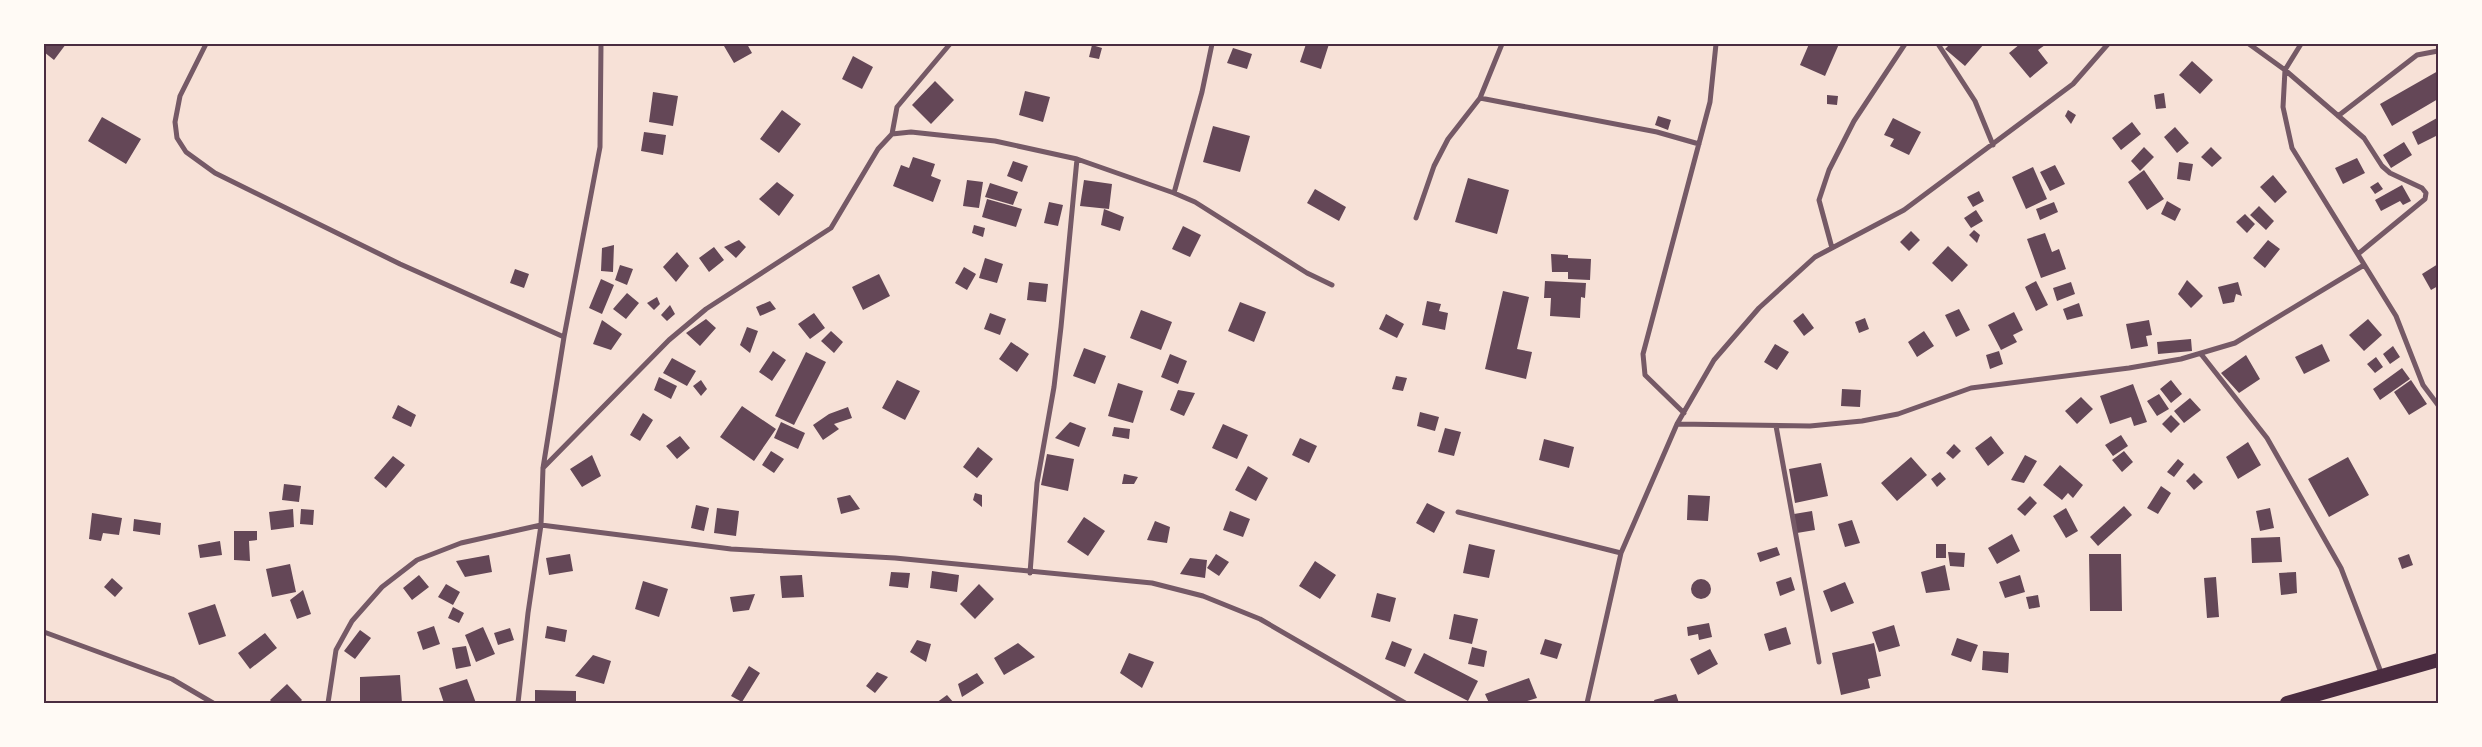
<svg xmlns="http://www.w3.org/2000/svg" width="2482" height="747" viewBox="0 0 2482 747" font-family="'Sofia Sans Condensed',sans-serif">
<rect width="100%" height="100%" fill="#f7e1d7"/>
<path fill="#644757" d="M44 44H66L54 60 44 52Z
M729 44H747L752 53 734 63 724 46Z
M1306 44H1329L1321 69 1300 62Z
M1809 44H1839L1825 76 1800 65Z
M1950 44H1984L1965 66 1945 49Z
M2020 44 2045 45 2038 50 2048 63 2030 78 2009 53Z
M1092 45 1102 48 1099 59 1089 57Z
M1233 48 1252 54 1247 69 1227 63Z
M853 56 873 67 862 89 842 79Z
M2192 61 2213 80 2200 94 2179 75Z
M2438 71V99L2392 126 2380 104Z
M935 81 954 100 931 124 912 105Z
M1025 91 1050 97 1043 122 1019 115Z
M653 92 678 96 673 126 649 122Z
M2164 93 2166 108 2156 109 2154 95Z
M1827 95 1838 96 1837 105 1827 104Z
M782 110 801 124 779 153 760 139Z
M2068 110 2076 115 2071 124 2065 116Z
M1658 116 1671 120 1668 130 1655 125Z
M102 117 141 139 126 164 88 141Z
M1893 118 1921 132 1909 155 1890 146 1894 139 1884 135Z
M2437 118 2438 135 2418 145 2412 132Z
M2132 122 2141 134 2121 150 2112 138Z
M1213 126 1250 136 1240 172 1203 162Z
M2175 127 2189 143 2177 153 2164 137Z
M644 132 666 135 663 155 641 151Z
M2404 142 2412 155 2391 168 2383 155Z
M2144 147 2154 157 2140 171 2131 161Z
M2211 147 2222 158 2212 167 2201 157Z
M913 157 935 164 931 176 941 180 933 202 893 186 901 165 909 168Z
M2357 158 2365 173 2343 184 2335 168Z
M1013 161 1028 166 1022 182 1007 176Z
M2179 162 2193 164 2190 181 2177 179Z
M2055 165 2065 184 2050 191 2040 172Z
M2033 167 2047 199 2026 209 2012 177Z
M2144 170 2164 199 2147 210 2128 182Z
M2273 175 2287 192 2275 203 2260 187Z
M1468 178 1509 190 1497 234 1455 222Z
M967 180 983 182 979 208 963 206Z
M1084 180 1112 184 1109 209 1080 206Z
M777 182 794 195 779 216 759 199Z
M2378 182 2383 189 2375 194 2370 187Z
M990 183 1018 192 1013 205 985 197Z
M2402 185 2411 201 2403 205 2400 201 2381 211 2375 200Z
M1315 189 1346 207 1339 221 1307 203Z
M1979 191 1984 201 1973 207 1967 197Z
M987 199 1022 209 1016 227 982 217Z
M2167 201 2181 209 2175 221 2161 214Z
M1049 202 1063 205 1058 226 1044 223Z
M2054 202 2058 212 2040 220 2036 209Z
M2259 206 2274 221 2266 230 2250 215Z
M1104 209 1124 217 1120 231 1101 225Z
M1976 210 1983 221 1971 228 1964 218Z
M2245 214 2255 224 2247 233 2236 222Z
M974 225 985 228 983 237 972 233Z
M1183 226 1201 235 1190 257 1172 249Z
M1974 230 1980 235 1977 243 1969 235Z
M1911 231 1920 240 1909 251 1900 242Z
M2045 233 2052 252 2059 249 2066 269 2041 278 2027 239Z
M739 240 746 247 736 258 724 247Z
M2268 240 2280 249 2265 268 2253 258Z
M614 245 613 272 601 271 602 248Z
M1948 246 1968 265 1952 282 1932 263Z
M714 247 724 260 709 272 699 258Z
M677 252 689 266 676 282 663 267Z
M1551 254 1568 255V258L1591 259 1590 280 1568 279V272H1552Z
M985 258 1003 264 997 283 979 278Z
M2438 264V286L2431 290 2422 274Z
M620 265 633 269 627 285 615 280Z
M964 267 976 274 967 290 955 283Z
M515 269 529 274 524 288 510 283Z
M879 274 890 296 863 310 852 287Z
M601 279 614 285 602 314 589 308Z
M2187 280 2203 296 2191 308 2178 294Z
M1545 281 1586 283 1585 298 1581 297 1580 318 1550 316 1551 298H1544Z
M2036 281 2048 305 2036 311 2025 287Z
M1029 282 1048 284 1046 302 1027 300Z
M2071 282 2075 294 2057 301 2053 288Z
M2238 282 2242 296 2236 294 2234 302 2223 304 2218 287Z
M1503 291 1529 297 1517 349 1532 352 1526 379 1485 369Z
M627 293 639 303 626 319 613 309Z
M657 297 660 304 654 310 647 303Z
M770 301 776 309 760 316 756 307Z
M1427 301 1441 304 1439 311 1448 313 1445 330 1422 325Z
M1240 302 1266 312 1254 342 1228 331Z
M2079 303 2083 316 2067 320 2063 309Z
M670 305 675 314 667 321 661 315Z
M1959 309 1970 330 1956 337 1945 315Z
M1141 310 1172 322 1161 350 1130 338Z
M2014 312 2023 330 2013 335 2017 342 2001 350 1988 325Z
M814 313 825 328 810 339 798 324Z
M990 313 1006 319 1000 335 984 329Z
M1803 313 1814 328 1804 336 1793 321Z
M1386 314 1404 324 1397 338 1379 329Z
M1865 318 1869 329 1859 333 1855 322Z
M706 319 716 328 700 346 686 333Z
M2368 319 2382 335 2364 351 2349 335Z
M602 320 622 334 611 350 593 344Z
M2149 320 2152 335 2146 336 2148 346 2131 349 2126 324Z
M747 327 758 331 750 353 740 345Z
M831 331 843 342 834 353 821 341Z
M1924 331 1934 346 1917 357 1908 342Z
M2191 339 2192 351 2158 354 2157 342Z
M1011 342 1029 354 1017 372 999 359Z
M1775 344 1789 352 1777 370 1764 362Z
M2322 344 2330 361 2304 374 2295 357Z
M2393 346 2400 357 2390 364 2383 354Z
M1084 348 1106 356 1095 384 1073 376Z
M773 351 786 360 772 381 759 372Z
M1999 351 2003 364 1990 369 1986 355Z
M806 352 826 362 794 425 775 416Z
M1170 354 1187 361 1178 384 1161 377Z
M2246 355 2260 379 2239 393 2221 373Z
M2376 357 2383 367 2375 373 2367 364Z
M672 358 696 371 687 386 663 373Z
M2402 368 2410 379 2380 400 2373 389Z
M1396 376 1407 378 1403 391 1392 389Z
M659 377 677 386 671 399 654 390Z
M701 380 707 389 701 396 693 386Z
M897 380 920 391 905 420 882 408Z
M2171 380 2182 394 2171 403 2160 389Z
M2411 380 2427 404 2409 415 2394 392Z
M1118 383 1143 391 1133 423 1108 416Z
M2133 384 2147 422 2134 426 2131 417 2110 424 2100 396Z
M1842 389 1861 390 1860 407 1841 406Z
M1178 390 1195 393 1184 416 1170 410Z
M2159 394 2169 409 2157 416 2147 401Z
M2081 397 2093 409 2077 424 2065 411Z
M2190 398 2201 410 2184 423 2174 411Z
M398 405 416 415 411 427 392 418Z
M742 406 776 429 754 461 720 437Z
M848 407 852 418 834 424 839 429 823 440 813 425 829 414Z
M1420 412 1439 417 1435 431 1417 426Z
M643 413 653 420 640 441 630 435Z
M2171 415 2180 424 2171 433 2162 424Z
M781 422 805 433 798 449 774 438Z
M1070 422 1086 428 1079 447 1055 438Z
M1223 424 1248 435 1237 459 1212 448Z
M1114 427 1130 429 1129 439 1112 436Z
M1445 428 1461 432 1454 456 1438 452Z
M2121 435 2128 446 2113 456 2105 445Z
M680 436 690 448 677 459 666 446Z
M1991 436 2004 453 1988 466 1975 448Z
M1300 438 1317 446 1309 463 1292 455Z
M1544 439 1574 447 1569 468 1539 460Z
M2248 442 2261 465 2238 479 2226 457Z
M1954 444 1961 451 1953 459 1946 453Z
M978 447 993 459 977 478 963 467Z
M771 451 784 459 774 473 762 465Z
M2124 451 2133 462 2122 472 2112 460Z
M1047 454 1074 459 1068 491 1041 485Z
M592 455 601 476 582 487 570 469Z
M2025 455 2037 461 2024 483 2011 480Z
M393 456 405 465 386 488 374 478Z
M1911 457 1927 475 1897 501 1881 483Z
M2348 457 2369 495 2329 517 2308 479Z
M2178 459 2184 464 2174 477 2167 472Z
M1821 463 1828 496 1795 503 1789 469Z
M2060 465 2083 485 2073 498 2068 493 2062 500 2043 485Z
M1248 466 1268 478 1256 501 1235 490Z
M1940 472 1946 479 1937 487 1931 479Z
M2194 473 2203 482 2194 490 2186 481Z
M1124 474 1138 477 1134 484H1122Z
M284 484 301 486 299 502 282 500Z
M2161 486 2171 493 2158 514 2147 508Z
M975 493 982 495V507L973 500Z
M850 495 860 509 841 514 837 498Z
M1688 495 1710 496 1708 521 1687 520Z
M2030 496 2037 503 2025 516 2017 509Z
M1427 503 1445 512 1434 533 1416 523Z
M696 505 709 508 704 531 691 528Z
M2124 506 2132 515 2098 546 2090 537Z
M717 508 739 511 736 536 714 533Z
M2066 508 2078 531 2066 538 2053 516Z
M2270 508 2274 528 2260 531 2256 511Z
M293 509 294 527 271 530 269 512Z
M301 509 314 510 313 525 300 524Z
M1230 511 1250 519 1243 537 1223 530Z
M1812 511 1815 530 1797 533 1794 514Z
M92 513 122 518 119 535 103 533 101 541 89 539Z
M1084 517 1105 531 1088 556 1067 542Z
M134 519 161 523 160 535 133 531Z
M1852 520 1860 543 1845 547 1838 524Z
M1155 521 1170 527 1167 543 1147 540Z
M234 531H257V540L249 541 250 561 234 560Z
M2012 534 2020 551 1997 564 1988 548Z
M2280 537 2282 562 2252 563 2251 538Z
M220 541 222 555 200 558 198 545Z
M1469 544 1495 550 1489 578 1463 573Z
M1936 544H1946V558H1936Z
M1777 547 1780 555 1760 562 1757 553Z
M1948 552 1965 553 1964 567 1950 566Z
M570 554 573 571 549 575 546 558Z
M1216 554 1229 562 1219 576 1207 568Z
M2089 554H2121L2122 611H2090Z
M2409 554 2413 565 2402 569 2398 558Z
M489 555 492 572 465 577 456 561Z
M1190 558 1207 560 1205 578 1180 574Z
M1315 561 1336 575 1320 599 1299 586Z
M290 564 296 592 272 597 266 569Z
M1945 565 1950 590 1926 593 1921 572Z
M932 571 959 575 957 592 930 588Z
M891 572 910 573 908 588 889 586Z
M2296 572 2297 593 2281 595 2279 573Z
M419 575 429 587 412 600 403 588Z
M802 575 804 597 782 598 780 576Z
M2020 575 2025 592 2005 598 1999 582Z
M1791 577 1795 590 1780 596 1776 582Z
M2216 577 2219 617 2207 618 2204 578Z
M112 578 123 588 115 597 104 587Z
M1691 589a10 10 0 1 1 20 0a10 10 0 1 1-20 0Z
M643 581 668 589 659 617 635 609Z
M1845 582 1854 603 1831 612 1823 591Z
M446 584 460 592 453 605 438 597Z
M979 584 994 599 975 619 960 604Z
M303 590 311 614 297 619 290 600Z
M1377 593 1396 598 1390 622 1371 617Z
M755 594 749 610 733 612 730 597Z
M2038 595 2040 607 2029 609 2026 597Z
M215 604 226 636 199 645 188 613Z
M453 607 464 613 459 623 448 618Z
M1454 614 1478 619 1472 644 1449 639Z
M1709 623 1712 637 1699 640 1698 634 1688 636 1687 627Z
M1894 625 1900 646 1879 652 1872 632Z
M434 626 440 644 423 650 417 632Z
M547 626 567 630 565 642 545 638Z
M483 627 495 654 476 662 465 635Z
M1786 627 1791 644 1769 651 1764 634Z
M510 628 514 640 498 645 494 633Z
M360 630 371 638 355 659 344 651Z
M265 633 277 648 250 669 238 653Z
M1957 638 1978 645 1971 662 1951 655Z
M1545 639 1562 644 1557 659 1540 654Z
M917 640 931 644 926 662 910 652Z
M1392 641 1412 649 1405 667 1385 659Z
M1018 643 1035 657 1004 675 994 658Z
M1874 643 1881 676 1868 679 1870 688 1841 695 1832 653Z
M466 646 471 666 456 669 452 648Z
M1472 647 1487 651 1484 667 1468 664Z
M1710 649 1718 664 1698 675 1690 659Z
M1983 651 2009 653 2008 673 1982 670Z
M1129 653 1154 662 1142 688 1120 673Z
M1424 653 1478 681 1468 701 1414 673Z
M593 655 611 661 604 684 575 676Z
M749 666 760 673 742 702 731 696Z
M877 672 888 677 875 693 866 686Z
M977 673 984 683 962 697 958 684Z
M400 675 402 703H360V677Z
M1529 678 1537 698 1521 703H1489L1485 694Z
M467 679 476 703H444L439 688Z
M287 684 302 700 299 703H273L270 700Z
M535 690 576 691V703H535Z
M1676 694 1679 703H1655L1654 700Z
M947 695 954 703H936Z"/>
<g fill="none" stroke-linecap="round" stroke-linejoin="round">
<path stroke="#755966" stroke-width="5" d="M206 44 180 96 175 122 177 138 186 152 215 173 400 264 564 337
M1502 44 1480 98 1657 132 1699 144
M1938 44 1975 101 1993 145
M2249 44 2285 70 2364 138 2382 166 2390 173 2422 188 2426 193 2425 199 2358 254
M2301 44 2285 70 2283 107 2292 148 2396 316 2423 385 2438 405
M2338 116 2417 55 2438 51
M892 134 897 107 950 44
M1174 193 1202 92 1212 44
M1416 218 1434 166 1448 139 1480 98
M1832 248 1819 200 1829 170 1854 121 1905 44
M2201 354 2267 438 2341 568 2382 675
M1684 413 1645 375 1643 354 1710 102 1716 44
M1677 424 1810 426 1862 421 1898 414 1971 388 2129 368 2181 359 2235 343 2364 265
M1776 426 1819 662
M543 468 669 340 706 309 831 228 878 149 892 134 911 132 995 141 1077 159 1174 193 1195 202 1307 273 1332 285
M1458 512 1621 553
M1030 573 1037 483 1054 387 1061 327 1077 159
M44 632 172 679 213 703
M328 703 336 650 352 621 382 587 417 560 461 543 541 525 731 549 895 558 1152 583 1203 596 1260 619 1405 703
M518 703 528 613 541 525 543 468 564 337 600 147 601 44
M1587 703 1621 553 1677 424 1714 360 1759 308 1815 257 1904 210 2073 84 2108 44"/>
<path stroke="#4a2c40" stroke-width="14" d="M2287 703 2438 660"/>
</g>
<rect width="2482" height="747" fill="none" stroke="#fffaf5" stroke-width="90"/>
<rect x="45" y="45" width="2392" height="657" fill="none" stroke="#4a2c40" stroke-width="2"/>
</svg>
